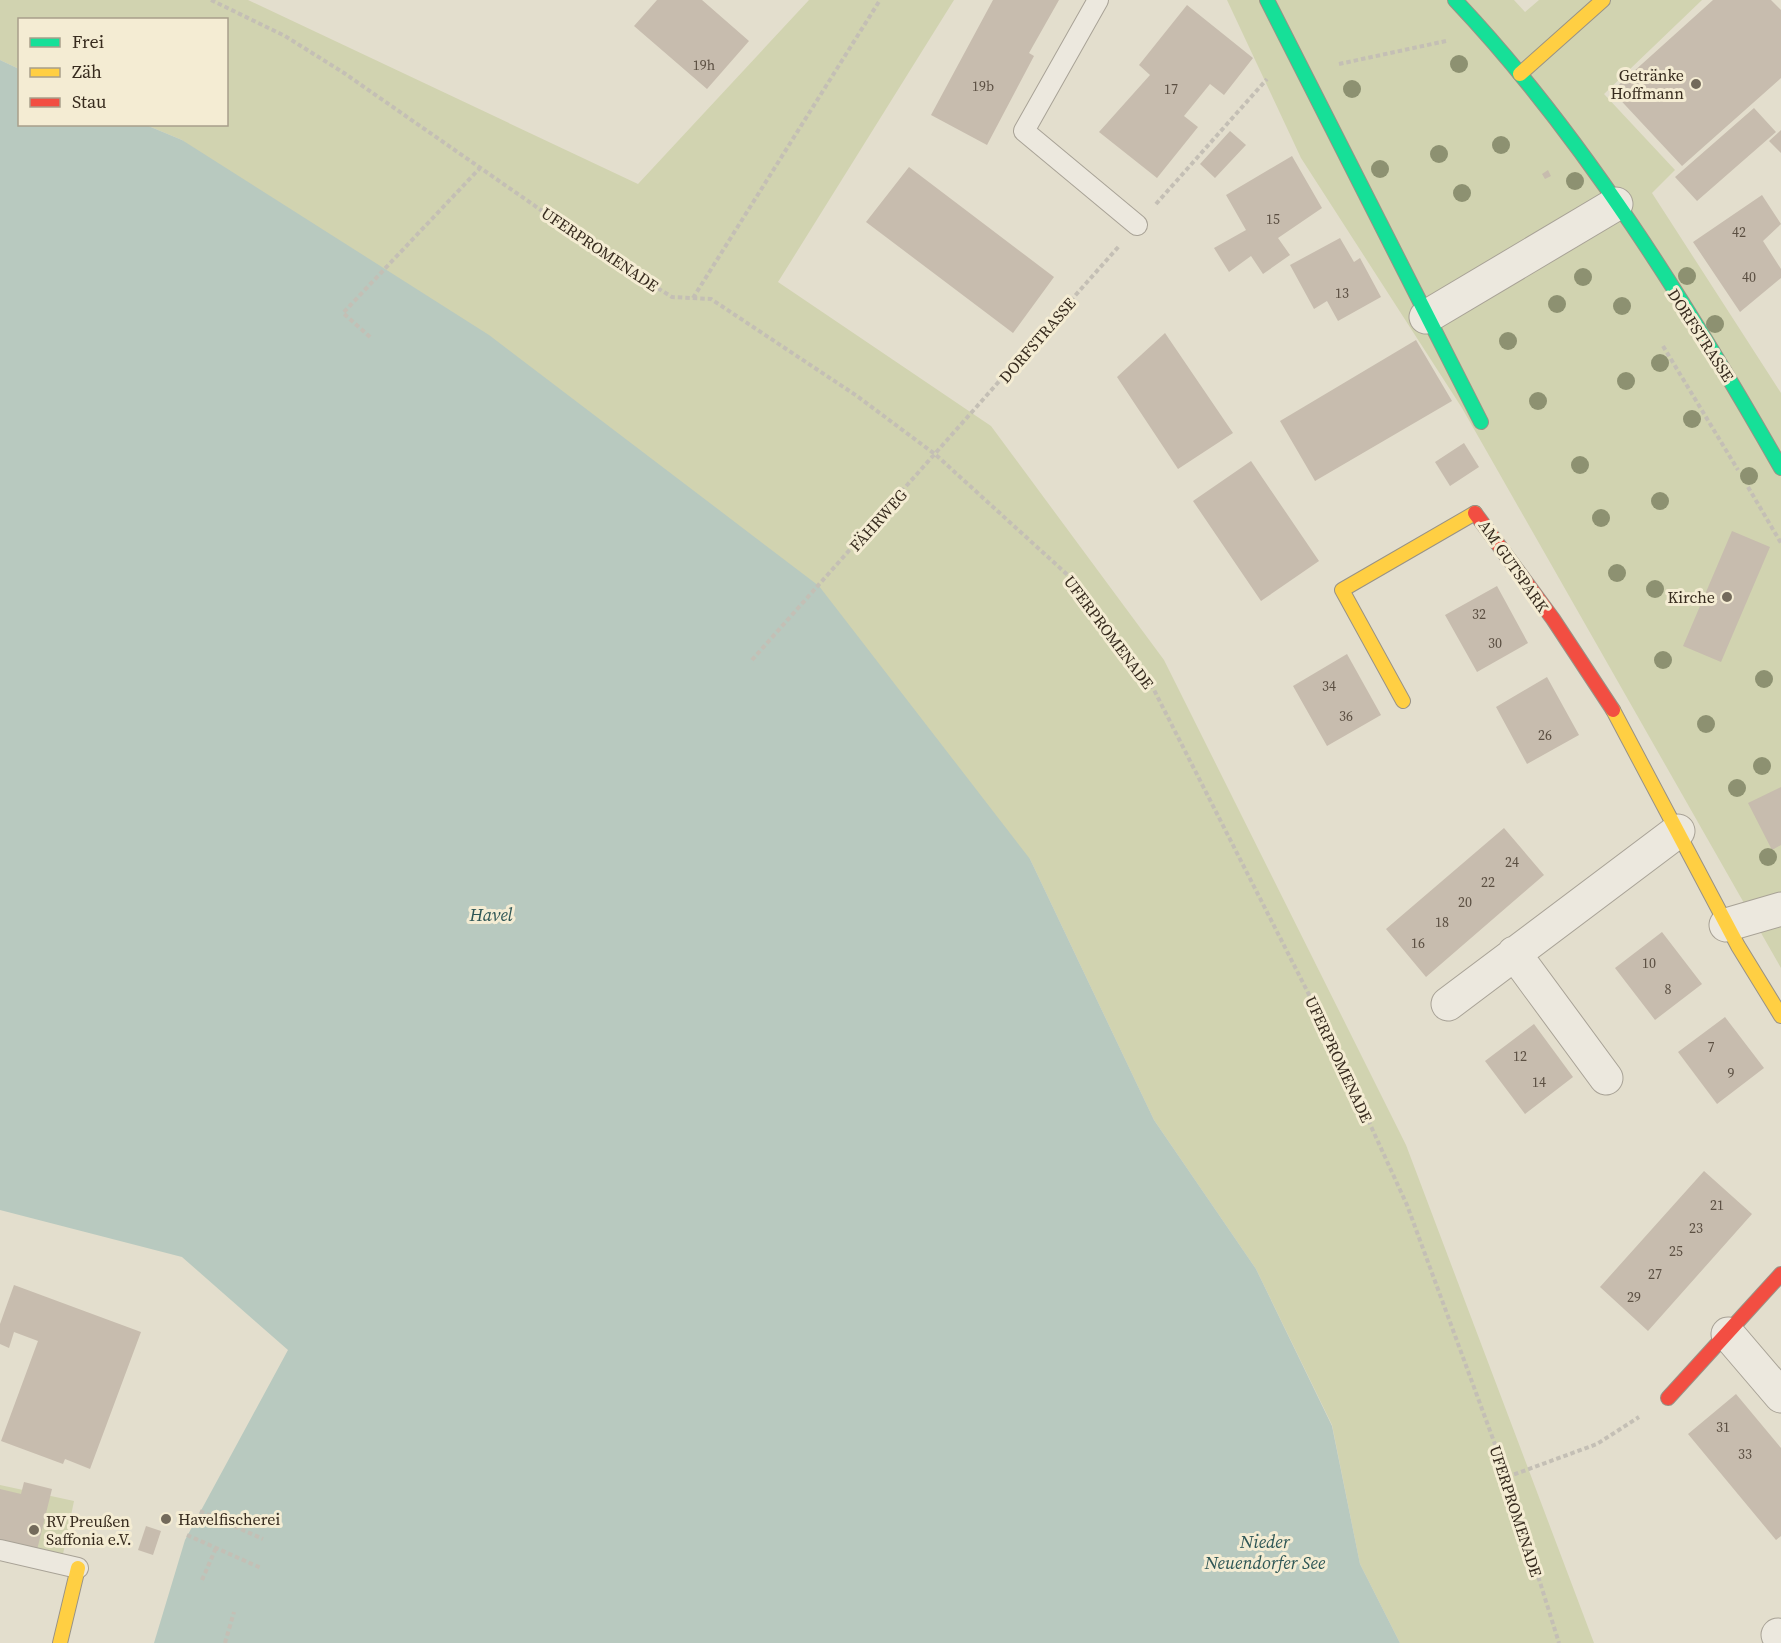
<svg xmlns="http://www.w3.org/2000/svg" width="1781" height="1643" viewBox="0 0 1781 1643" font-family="'Source Serif 4',serif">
<rect width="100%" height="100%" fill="#e3decd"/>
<path fill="#d1d3b0" d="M0 0H248L638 184 809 0H954L778 282 991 426 1164 660 1406 1145 1594 1643H1400L1360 1564 1332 1425 1256 1269 1154 1120 1030 859 182 140 146 125 226 124V20H20L19 69 0 60Z
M1227 0H1514L1525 12 1539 0H1702L1604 94 1675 170 1652 193 1781 393V968L1462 408 1301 158Z
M0 1485 74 1501 62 1559 0 1544Z"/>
<path fill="#b8c9bf" d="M0 60 19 69 20 124 146 125 182 140 489 335 819 586 1030 859 1154 1120 1256 1269 1332 1426 1360 1564 1400 1643H154L185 1540 288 1350 182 1257 0 1210Z"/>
<path fill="#c7bcae" d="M657 0H702L749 41 707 89 634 26Z
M993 0H1059L1029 53 1034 56 987 145 931 115Z
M1713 0H1771L1781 10V78L1682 166 1612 91Z
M1187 5 1253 58 1224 95 1210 84 1184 116 1198 127 1157 178 1099 132 1150 75 1139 65Z
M1754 108 1776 132 1697 201 1675 177Z
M1781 130V153L1769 141Z
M1230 131 1246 145 1215 178 1200 164Z
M1292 156 1322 208 1278 238 1290 255 1263 274 1251 256 1229 272 1214 248 1246 230 1226 195Z
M909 167 1054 277 1013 333 866 222Z
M1548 170 1551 176 1545 179 1542 174Z
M1762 195 1781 224 1763 241 1781 269V278L1740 312 1693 242Z
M1340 238 1354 262 1360 258 1381 297 1338 321 1327 301 1314 309 1290 265Z
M1165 333 1233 433 1178 469 1117 377Z
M1416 340 1452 401 1315 481 1280 421Z
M1464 443 1479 467 1450 486 1435 462Z
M1251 461 1319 561 1261 601 1193 501Z
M1732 531 1770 547 1721 662 1683 646Z
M1497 586 1528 643 1477 672 1445 615Z
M1347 654 1381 715 1327 746 1293 686Z
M1547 677 1579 735 1527 764 1496 707Z
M1781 787V845L1772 850 1748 803Z
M1504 828 1544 875 1426 977 1386 929Z
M1662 932 1702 984 1655 1020 1615 968Z
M1725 1017 1764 1068 1717 1104 1678 1052Z
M1534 1024 1573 1077 1525 1114 1485 1061Z
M1704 1171 1752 1214 1648 1331 1600 1287Z
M14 1285 141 1332 90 1469 65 1459 63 1464 1 1441 38 1341 14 1332 9 1348 0 1344V1324Z
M1736 1394 1781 1448V1536L1776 1540 1688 1434Z
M24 1482 52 1489 37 1550 0 1541V1489L21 1494Z
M146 1526 161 1531 153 1555 138 1550Z"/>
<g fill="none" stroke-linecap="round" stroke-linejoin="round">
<g stroke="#a8a296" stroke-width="22">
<path id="lane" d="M1098 0 1024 131 1137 225
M0 1550 78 1568"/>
</g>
<g stroke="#a8a296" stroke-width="35">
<path id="street" d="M1426 317 1616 204
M1726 925 1781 909
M1514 953 1606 1078
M1448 1004 1678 831
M1728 1334 1781 1396
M1778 1635 1781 1638"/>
</g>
<g stroke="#989286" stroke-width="16">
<path id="fast" d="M1267 0 1481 422
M1455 0C1582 134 1690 308 1781 468"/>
</g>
<g stroke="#989286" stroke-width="16">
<path id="slow" d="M1520 74 1603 0
M1403 701 1342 590 1475 513
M1613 710 1738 946 1781 1016
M60 1643 78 1568"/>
</g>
<g stroke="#989286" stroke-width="16">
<path id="jam" d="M1475 513 1553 619 1613 710
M1668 1398 1781 1274"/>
</g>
<path stroke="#c4bfb5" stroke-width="4" stroke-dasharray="4.5 3" stroke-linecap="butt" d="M211 0 285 36 344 73 617 263 672 297 711 299 857 396 936 455 1071 578 1153 688 1325 1026 1407 1205 1507 1477 1559 1643
M1339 64 1446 41
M1156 204 1267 79
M693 298 880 0
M370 337 343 313 480 168
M1663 346 1738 470
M1748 487 1781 543
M752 660 1120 245
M1507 1477 1597 1444 1639 1417
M200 1511 263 1539
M187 1535 261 1568
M202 1580 216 1548
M225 1643 234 1612"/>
<use href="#lane" stroke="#ece8de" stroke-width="20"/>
<use href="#street" stroke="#ece8de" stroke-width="33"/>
<use href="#fast" stroke="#16e098" stroke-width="14"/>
<use href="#slow" stroke="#ffcf43" stroke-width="14"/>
<use href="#jam" stroke="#f24e42" stroke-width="14"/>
</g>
<g fill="#8d9171">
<circle cx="1459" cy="64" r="9"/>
<circle cx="1352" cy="89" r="9"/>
<circle cx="1501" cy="145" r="9"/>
<circle cx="1439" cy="154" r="9"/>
<circle cx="1380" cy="169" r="9"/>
<circle cx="1575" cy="181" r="9"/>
<circle cx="1462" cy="193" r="9"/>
<circle cx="1687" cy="276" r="9"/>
<circle cx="1583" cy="277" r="9"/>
<circle cx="1557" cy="304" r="9"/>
<circle cx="1622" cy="306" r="9"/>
<circle cx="1715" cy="324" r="9"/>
<circle cx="1508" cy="341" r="9"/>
<circle cx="1660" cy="363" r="9"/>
<circle cx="1626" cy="381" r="9"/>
<circle cx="1538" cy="401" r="9"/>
<circle cx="1692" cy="419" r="9"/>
<circle cx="1580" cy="465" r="9"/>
<circle cx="1749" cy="476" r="9"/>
<circle cx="1660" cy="501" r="9"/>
<circle cx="1601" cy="518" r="9"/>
<circle cx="1617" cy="573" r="9"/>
<circle cx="1655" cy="589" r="9"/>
<circle cx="1663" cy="660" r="9"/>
<circle cx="1764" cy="679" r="9"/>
<circle cx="1706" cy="724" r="9"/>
<circle cx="1762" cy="766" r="9"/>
<circle cx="1737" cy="788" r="9"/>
<circle cx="1768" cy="857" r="9"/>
</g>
<g fill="#736a5b" stroke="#f4ecd3" stroke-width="2">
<circle cx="1696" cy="84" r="6"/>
<circle cx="1727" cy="597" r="6"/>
<circle cx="166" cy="1519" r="6"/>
<circle cx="34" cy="1530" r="6"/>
</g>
<g text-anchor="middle" stroke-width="6" stroke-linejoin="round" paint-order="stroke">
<g font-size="14" fill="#5b4f42">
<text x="704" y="70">19h</text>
<text x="983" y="91">19b</text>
<text x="1171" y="94">17</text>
<text x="1273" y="224">15</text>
<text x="1739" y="237">42</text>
<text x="1749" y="282">40</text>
<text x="1342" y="298">13</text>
<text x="1479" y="619">32</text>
<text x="1495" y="648">30</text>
<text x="1329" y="691">34</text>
<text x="1346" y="721">36</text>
<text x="1545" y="740">26</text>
<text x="1512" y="867">24</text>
<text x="1488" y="887">22</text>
<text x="1465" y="907">20</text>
<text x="1442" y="927">18</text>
<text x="1418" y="948">16</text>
<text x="1649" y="968">10</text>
<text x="1668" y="994">8</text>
<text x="1711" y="1052">7</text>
<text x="1520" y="1061">12</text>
<text x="1731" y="1078">9</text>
<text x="1539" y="1087">14</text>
<text x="1717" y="1210">21</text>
<text x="1696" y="1233">23</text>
<text x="1676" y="1256">25</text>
<text x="1655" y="1279">27</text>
<text x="1634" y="1302">29</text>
<text x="1723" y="1432">31</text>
<text x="1745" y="1459">33</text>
</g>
<g font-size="16" fill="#372b1e" stroke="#f4ecd3" text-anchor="end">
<text x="1684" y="81">Getränke<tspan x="1684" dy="18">Hoffmann</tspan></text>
<text x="1715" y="603">Kirche</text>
<text x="178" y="1525" text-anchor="start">Havelfischerei</text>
<text x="46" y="1527" text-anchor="start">RV Preußen<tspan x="46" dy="18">Saffonia e.V.</tspan></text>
</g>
<g font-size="16" fill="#372b1e" stroke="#f4ecd3">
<text transform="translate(600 249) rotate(34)" y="6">UFERPROMENADE</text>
<text transform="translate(1701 335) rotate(57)" y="6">DORFSTRASSE</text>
<text transform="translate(1037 340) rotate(-49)" y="6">DORFSTRASSE</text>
<text transform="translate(878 520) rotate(-48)" y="6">FÄHRWEG</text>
<text transform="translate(1514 566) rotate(55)" y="6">AM GUTSPARK</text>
<text transform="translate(1109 632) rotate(53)" y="6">UFERPROMENADE</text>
<text transform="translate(1339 1059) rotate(65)" y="6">UFERPROMENADE</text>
<text transform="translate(1516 1511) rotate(72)" y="6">UFERPROMENADE</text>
</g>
<g font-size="18" font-style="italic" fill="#2e5655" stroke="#f4ecd3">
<text x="491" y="921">Havel</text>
<text x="1265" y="1548">Nieder<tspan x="1265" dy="21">Neuendorfer See</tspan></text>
</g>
</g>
<rect x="18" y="18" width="210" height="108" fill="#f4ecd3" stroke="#a89f8b" stroke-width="1.5"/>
<rect x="30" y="38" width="30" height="9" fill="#16e098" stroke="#a89f8b" stroke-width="1.5"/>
<text x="72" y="48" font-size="18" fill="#372b1e">Frei</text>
<rect x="30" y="68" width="30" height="9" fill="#ffcf43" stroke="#a89f8b" stroke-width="1.5"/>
<text x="72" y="78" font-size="18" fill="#372b1e">Zäh</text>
<rect x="30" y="98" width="30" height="9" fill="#f24e42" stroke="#a89f8b" stroke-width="1.5"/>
<text x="72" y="108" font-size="18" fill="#372b1e">Stau</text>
</svg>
